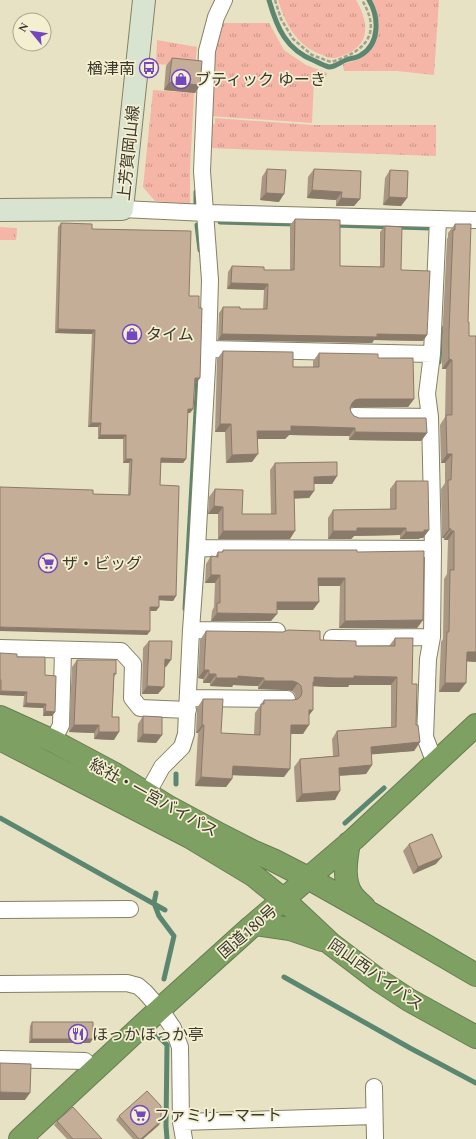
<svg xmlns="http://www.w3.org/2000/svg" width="476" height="1139" viewBox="0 0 476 1139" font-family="Spectral,'Noto Sans JP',serif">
<defs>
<pattern id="grass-tufts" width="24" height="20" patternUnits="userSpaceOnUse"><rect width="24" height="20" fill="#f5b6a7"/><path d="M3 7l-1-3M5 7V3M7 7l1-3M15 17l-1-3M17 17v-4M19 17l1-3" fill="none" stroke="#c89588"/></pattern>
</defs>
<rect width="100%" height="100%" fill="#e7e2c4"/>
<path fill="url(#grass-tufts)" d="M278 0H356C367 19 372 41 349 53 344 55 337 59 331 58 328 58 323 55 320 54 296 45 285 23 278 0Z
M371 0H439L434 75 397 71H344L343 64C349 62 356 61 361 58 382 46 381 19 371 0Z
M223 23H269L284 50 306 65 327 73 325 79H314L312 123 209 116 216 33Z
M157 40 197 47 195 67 156 64Z
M153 90 194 93 190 170V204L155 201 143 187Z
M215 118 313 125H436V156L207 148 208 123 215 124Z
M0 227 17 228 16 240H0Z"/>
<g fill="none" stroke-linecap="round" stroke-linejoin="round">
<path stroke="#5b8770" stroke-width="5" d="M269 0C277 28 286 50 315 61 319 63 325 66 329 67 336 67 340 62 346 60 351 58 357 58 361 55 380 44 379 17 369 0
M196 192V207
M220 222 297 224
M197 225 200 250
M335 225 430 228 434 230
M439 362 441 328
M185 609 198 376
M176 784V774
M0 818 165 910
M345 823 384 788
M156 893 154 903 159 916 174 936 164 979
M284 977 410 1048 476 1083
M157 1035 167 1045 166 1126 167 1139"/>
<g stroke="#858165" stroke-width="18">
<path id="street" d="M122 209 206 213 476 220
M208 349 432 354
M354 416 430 417
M197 548 433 549
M191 630 277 631
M332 638 432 637
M0 648 121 651 133 664 132 698 140 708 188 710
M188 698 287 699
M53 741 61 725 63 650
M437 761 431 753 425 737 428 659 432 637 433 549 430 417 427 394 432 354 438 219
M147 794 162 767 182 747 186 734 191 630 197 548 208 349 210 280 202 171 207 51 216 17 224 0
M0 910 130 909
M0 984 127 983 138 986 145 992 160 1009 173 1028 180 1047 181 1122 184 1139
M0 1059 85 1061 95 1071
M374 1087 375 1139
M181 1122 374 1116"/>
</g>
<g stroke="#858165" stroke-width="24">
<path id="secondary" d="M0 210 122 209 144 0"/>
</g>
<g stroke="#677d50" stroke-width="24">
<path id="highway" d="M0 717 53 741 113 773 167 806 219 834 252 851 273 860 308 878 370 913 476 975
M0 739 190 837 253 875 283 899 331 944 377 979 409 1000 476 1037
M349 843C346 859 342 882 353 896 356 900 361 904 364 907
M255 924 290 929 322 940
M20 1139 160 1009 251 927 354 839 476 725"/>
</g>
<path stroke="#a4a089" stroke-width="2.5" stroke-dasharray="4 2" stroke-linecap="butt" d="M275 0 281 19 293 39 312 55 331 62C364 52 383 35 362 0"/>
<use href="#street" stroke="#fff" stroke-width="16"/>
<use href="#secondary" stroke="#d8e3d0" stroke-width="22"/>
<use href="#highway" stroke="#7ea163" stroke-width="22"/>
</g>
<path fill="#a99683" d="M172 58 200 85 195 93 164 90 166 66Z
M267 169 279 202 260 200 262 177Z
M314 169 360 199 354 206H336V200L307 198 308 177Z
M390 170 407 198 401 206 383 205 385 178Z
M295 219 340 266 380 267V232L385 226 401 270 427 335 423 341 374 340 372 343 218 340 219 313 223 307 240 309H263L264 290 227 289 228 272 232 266 264 270H290V225Z
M61 223 92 229 189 296 197 382H194L193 409 190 413H187L186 459 183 463H161L160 485 176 596 173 601 159 600V607L156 611H150V631L147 635 93 494 128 495 129 463H123V439H98V427H88L92 334 55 333 58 227Z
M455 224 468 322 469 336H476V662L466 661 459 692H439L441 642 443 639 444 579 447 574 448 540H444V538H442L441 489 445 483V463H441L440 425 445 417 446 369H442V341L447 239 448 237V233Z
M223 351 293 367H313V361L319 353 378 358 414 399 408 407H350L351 412 354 416 359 418 427 433 421 441 349 440V436L289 435 285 439H258L252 462 226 463 225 432H215L217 359Z
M275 463 337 476 332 484H314V491L309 498H294L290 539H218V514H208L209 497 215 489 242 514H271L270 470Z
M396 481 429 530 423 538H420L419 539H400V535L354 536 351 539H328V518L333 510 390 509V489Z
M223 550 357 552 423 620 417 628H339L340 586H318L313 610H277L271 621H211L212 611 214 607 215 583H205L206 564 211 556 215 557 218 552H222Z
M206 631 320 640 356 646H389L395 638 412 684 416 725 420 742 414 751 371 754 372 765 366 774 339 776 335 800 296 802 294 767 300 759 333 756 332 739 337 731 391 727V685H349L348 687H329L313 686V710L309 715 303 734H291L284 777 232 775V779L226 787 195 786 198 733H196L197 708 203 699 221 733 254 735 255 713 264 700H293L296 699 295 694 292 691 287 690 258 689V686L233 685 232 687 210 686V683H203V679L198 678 200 640Z
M149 641 166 667H164L158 694H142L143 648Z
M0 653 17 657 45 675 55 712 52 716H43V708L23 707 24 696 0 695Z
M77 660 116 674 114 677 112 717 114 740 94 739V733L69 732 72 667Z
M143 716 162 735 156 743 137 742 138 724Z
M409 844 436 864 413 874 403 851Z
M32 1022 90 1043H29L30 1026Z
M119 1116 159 1125 143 1139H133L116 1120Z
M57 1121 102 1139H67L54 1125Z"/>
<path fill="#8a7a6a" d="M169 82 200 85 195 93 164 90Z
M312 190 342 192 336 200 307 198Z
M266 193 284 194 279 202 260 200Z
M389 197 407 198 401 206 383 205Z
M341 198 360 199 354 206H336Z
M231 283 268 284 264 290 227 289Z
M58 329 95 330 92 334 55 333Z
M222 334H377L427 335 423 341 374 340 372 343 218 340Z
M449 359 452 360 446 369H442Z
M195 378H200L197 382H192Z
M359 399H414L408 407H354L350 408 352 403 355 400Z
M188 409H193L190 413H185Z
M91 423H101L98 427H88Z
M220 424H231L225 432H215Z
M291 426 355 428 349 436 289 435 285 439H252L257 431Z
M355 432 427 433 421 441 349 440Z
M100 435H126L123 439H98Z
M258 454 252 462 226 463 232 455Z
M447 454H452L445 463H441Z
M161 458 186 459 183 463 158 462Z
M126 459H132L129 463H123Z
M337 476 332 484H309L314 477Z
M294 491H314L309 498 289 499Z
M214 506 223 507 218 514H208Z
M357 528H406L400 535 354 536 351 539H328L333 531Z
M449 529H451L444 538H442Z
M429 530 423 538H420L419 539H400L406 532Z
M223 531H295L290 539H218Z
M451 531H454L448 540H444Z
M211 575H220L215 583H205Z
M318 578H345L340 586H313Z
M159 596H176L173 601 156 600Z
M277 602H319L313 610H271Z
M150 607H159L156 611H147Z
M217 613 277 614 271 621H211Z
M423 620 417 628H339L345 621Z
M0 627 150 631 147 635 0 631Z
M467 652H476V662L460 661Z
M165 659 171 660 166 667H159Z
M204 670H209L203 679 198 678Z
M209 674H216L210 683H203Z
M238 676 264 678 258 686 233 685 232 687 210 686 216 678Z
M354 676 397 677 391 685H349L348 687H329L311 686 314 677Z
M264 681H293L298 683 292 691 287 690 258 689Z
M445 683H466L459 692H439Z
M147 686 164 687 158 694H142Z
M1 691 27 692 24 696 0 695V692Z
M26 703 46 704 43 708 23 707Z
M309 710H313L307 718Z
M45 711 55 712 52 716H43Z
M74 725H99L94 733 69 732Z
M202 725H204L198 733H196Z
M291 725H309L303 734H285Z
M99 732H119L114 740 94 739Z
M143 734 162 735 156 743 137 742Z
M420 742 414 751 365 755 371 747Z
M372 765 366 774 333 776 339 768Z
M233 766 290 769 284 777 227 775Z
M201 777 232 779 226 787 195 786Z
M340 791 335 800 296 802 302 794Z
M442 857 436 864 413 874 418 867Z
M32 1039H93L90 1043H29Z
M0 1092 30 1093 25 1100H0Z
M161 1121 159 1125 143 1139H141Z"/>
<path fill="#c5ae98" stroke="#8a7a6a" d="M172 58 202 61 200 85 169 82Z
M267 169 286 170 284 194 266 193Z
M314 169 361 171 360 199 341 198 342 192 312 190Z
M390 170 408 171 407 198 389 197Z
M295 219 340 220V266L384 267 385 226 402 227 401 270 430 271 427 335 377 334V337L222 334 223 307H240V309H267L268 284 231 283 232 266 264 267V270H294Z
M61 223 92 224V229L191 231 189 296H199V308H202L200 378H195L193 409H188L186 459 161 458 160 485 179 486 176 596H159V607H150V631L0 627V487L93 490V494L130 495 132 459H126V435H100L101 423H91L95 330 58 329Z
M455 224H471L468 322H469V336H476V652H467L466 683H445L447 632H449L450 570H454V531H451V529H449L448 480H451L452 454H447L446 415H452V360L449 359V332L453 230H455Z
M223 351 293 352V367H319V353L378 354V358H413L414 399H359L355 400 352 403 350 408 351 412 354 416 359 418H426L427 433 355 432V428L291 426V431H257L258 454 232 455 231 424H220Z
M337 462V476L314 477V491H294L295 531H223V507L214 506 215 489 243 490 242 514H276L275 463Z
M396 481H428L429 530H424V532H406V528H357V531H333V510L396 509Z
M223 550H357V552L424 551 423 620 345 621V578H318L319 602H277V614L217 613V603H220V575H211V556L218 557V552H223Z
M288 630 320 631V640L356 641V646H395V638H413L412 684H417L416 725H418L420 742 371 747 372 765 339 768 340 791 302 794 300 759 339 756 337 731 396 727 397 677 354 676V678H335L314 677V682H313V710H309V725H291L290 769 233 766 232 779 201 777 204 725H202L203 699H223L221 733 260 735 261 704H264V700H293L298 699 301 696 302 691 301 686 298 683 293 681H264V678L238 676V678H216V674H209V670H204L206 631 283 632Z
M149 641H172L171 660 165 659 164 687 147 686Z
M0 653 17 654V657H45V675L56 676 55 712 45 711 46 704 26 703 27 692 1 691V680H0Z
M77 660H116V674L114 673 112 717H119V732H99V725H74Z
M143 716 162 717V735L143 734Z
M432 834 442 857 418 867 409 844Z
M32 1022H93V1039H32Z
M0 1063 31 1064 30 1093 0 1092Z
M147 1091 161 1106V1121L141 1139H139L119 1116Z
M73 1107 102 1139H73L57 1121Z"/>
<defs>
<g id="bus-ring" transform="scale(1)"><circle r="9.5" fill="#f4efd1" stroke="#7247bf" stroke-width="1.5"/><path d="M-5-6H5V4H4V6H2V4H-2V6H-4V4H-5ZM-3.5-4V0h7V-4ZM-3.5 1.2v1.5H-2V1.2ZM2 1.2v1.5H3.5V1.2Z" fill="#7247bf"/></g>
<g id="shop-ring" transform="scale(1)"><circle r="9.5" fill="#f4efd1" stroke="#7247bf" stroke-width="1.5"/><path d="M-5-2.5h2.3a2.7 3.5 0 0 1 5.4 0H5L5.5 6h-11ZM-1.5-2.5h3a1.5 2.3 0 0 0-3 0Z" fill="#7247bf"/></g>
<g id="supermarket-ring" transform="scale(1)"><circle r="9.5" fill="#f4efd1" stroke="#7247bf" stroke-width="1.5"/><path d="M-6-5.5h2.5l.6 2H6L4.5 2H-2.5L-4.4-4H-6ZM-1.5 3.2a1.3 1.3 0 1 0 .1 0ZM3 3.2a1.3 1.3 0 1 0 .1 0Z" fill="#7247bf"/></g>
<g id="restaurant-ring" transform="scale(1)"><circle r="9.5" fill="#f4efd1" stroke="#7247bf" stroke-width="1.5"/><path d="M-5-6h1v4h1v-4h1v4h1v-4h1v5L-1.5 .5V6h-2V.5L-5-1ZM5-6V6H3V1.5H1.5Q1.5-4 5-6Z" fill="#7247bf"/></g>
</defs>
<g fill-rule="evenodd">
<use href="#bus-ring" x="149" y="68"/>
<use href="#shop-ring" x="181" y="79"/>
<use href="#shop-ring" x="132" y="334"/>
<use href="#supermarket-ring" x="48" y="563"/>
<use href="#restaurant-ring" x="78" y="1034"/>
<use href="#supermarket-ring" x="140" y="1115"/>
</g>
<g text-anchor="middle" stroke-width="3.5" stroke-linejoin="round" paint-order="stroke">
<g font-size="16" fill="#3b392d" stroke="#f4efd1" text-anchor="start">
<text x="135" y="74" text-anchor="end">楢津南</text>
<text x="195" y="85">ブティック ゆーき</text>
<text x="146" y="340">タイム</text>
<text x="62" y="569">ザ・ビッグ</text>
<text x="92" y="1040">ほっかほっか亭</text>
<text x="154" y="1121">ファミリーマート</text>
</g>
<g font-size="16" fill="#3b392d" stroke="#f4efd1">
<text transform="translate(128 153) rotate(-84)" y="6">上芳賀岡山線</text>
<text transform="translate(154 797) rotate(29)" y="6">総社・一宮バイパス</text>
<text transform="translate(247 931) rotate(-41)" y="6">国道180号</text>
<text transform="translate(376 974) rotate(35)" y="6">岡山西バイパス</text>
</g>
</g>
<g transform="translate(32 32) rotate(299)"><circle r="19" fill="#f4efd1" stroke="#aaa68f"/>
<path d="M0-3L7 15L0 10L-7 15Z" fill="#7247bf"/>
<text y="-6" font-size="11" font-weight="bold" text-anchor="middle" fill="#3b392d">N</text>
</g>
</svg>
